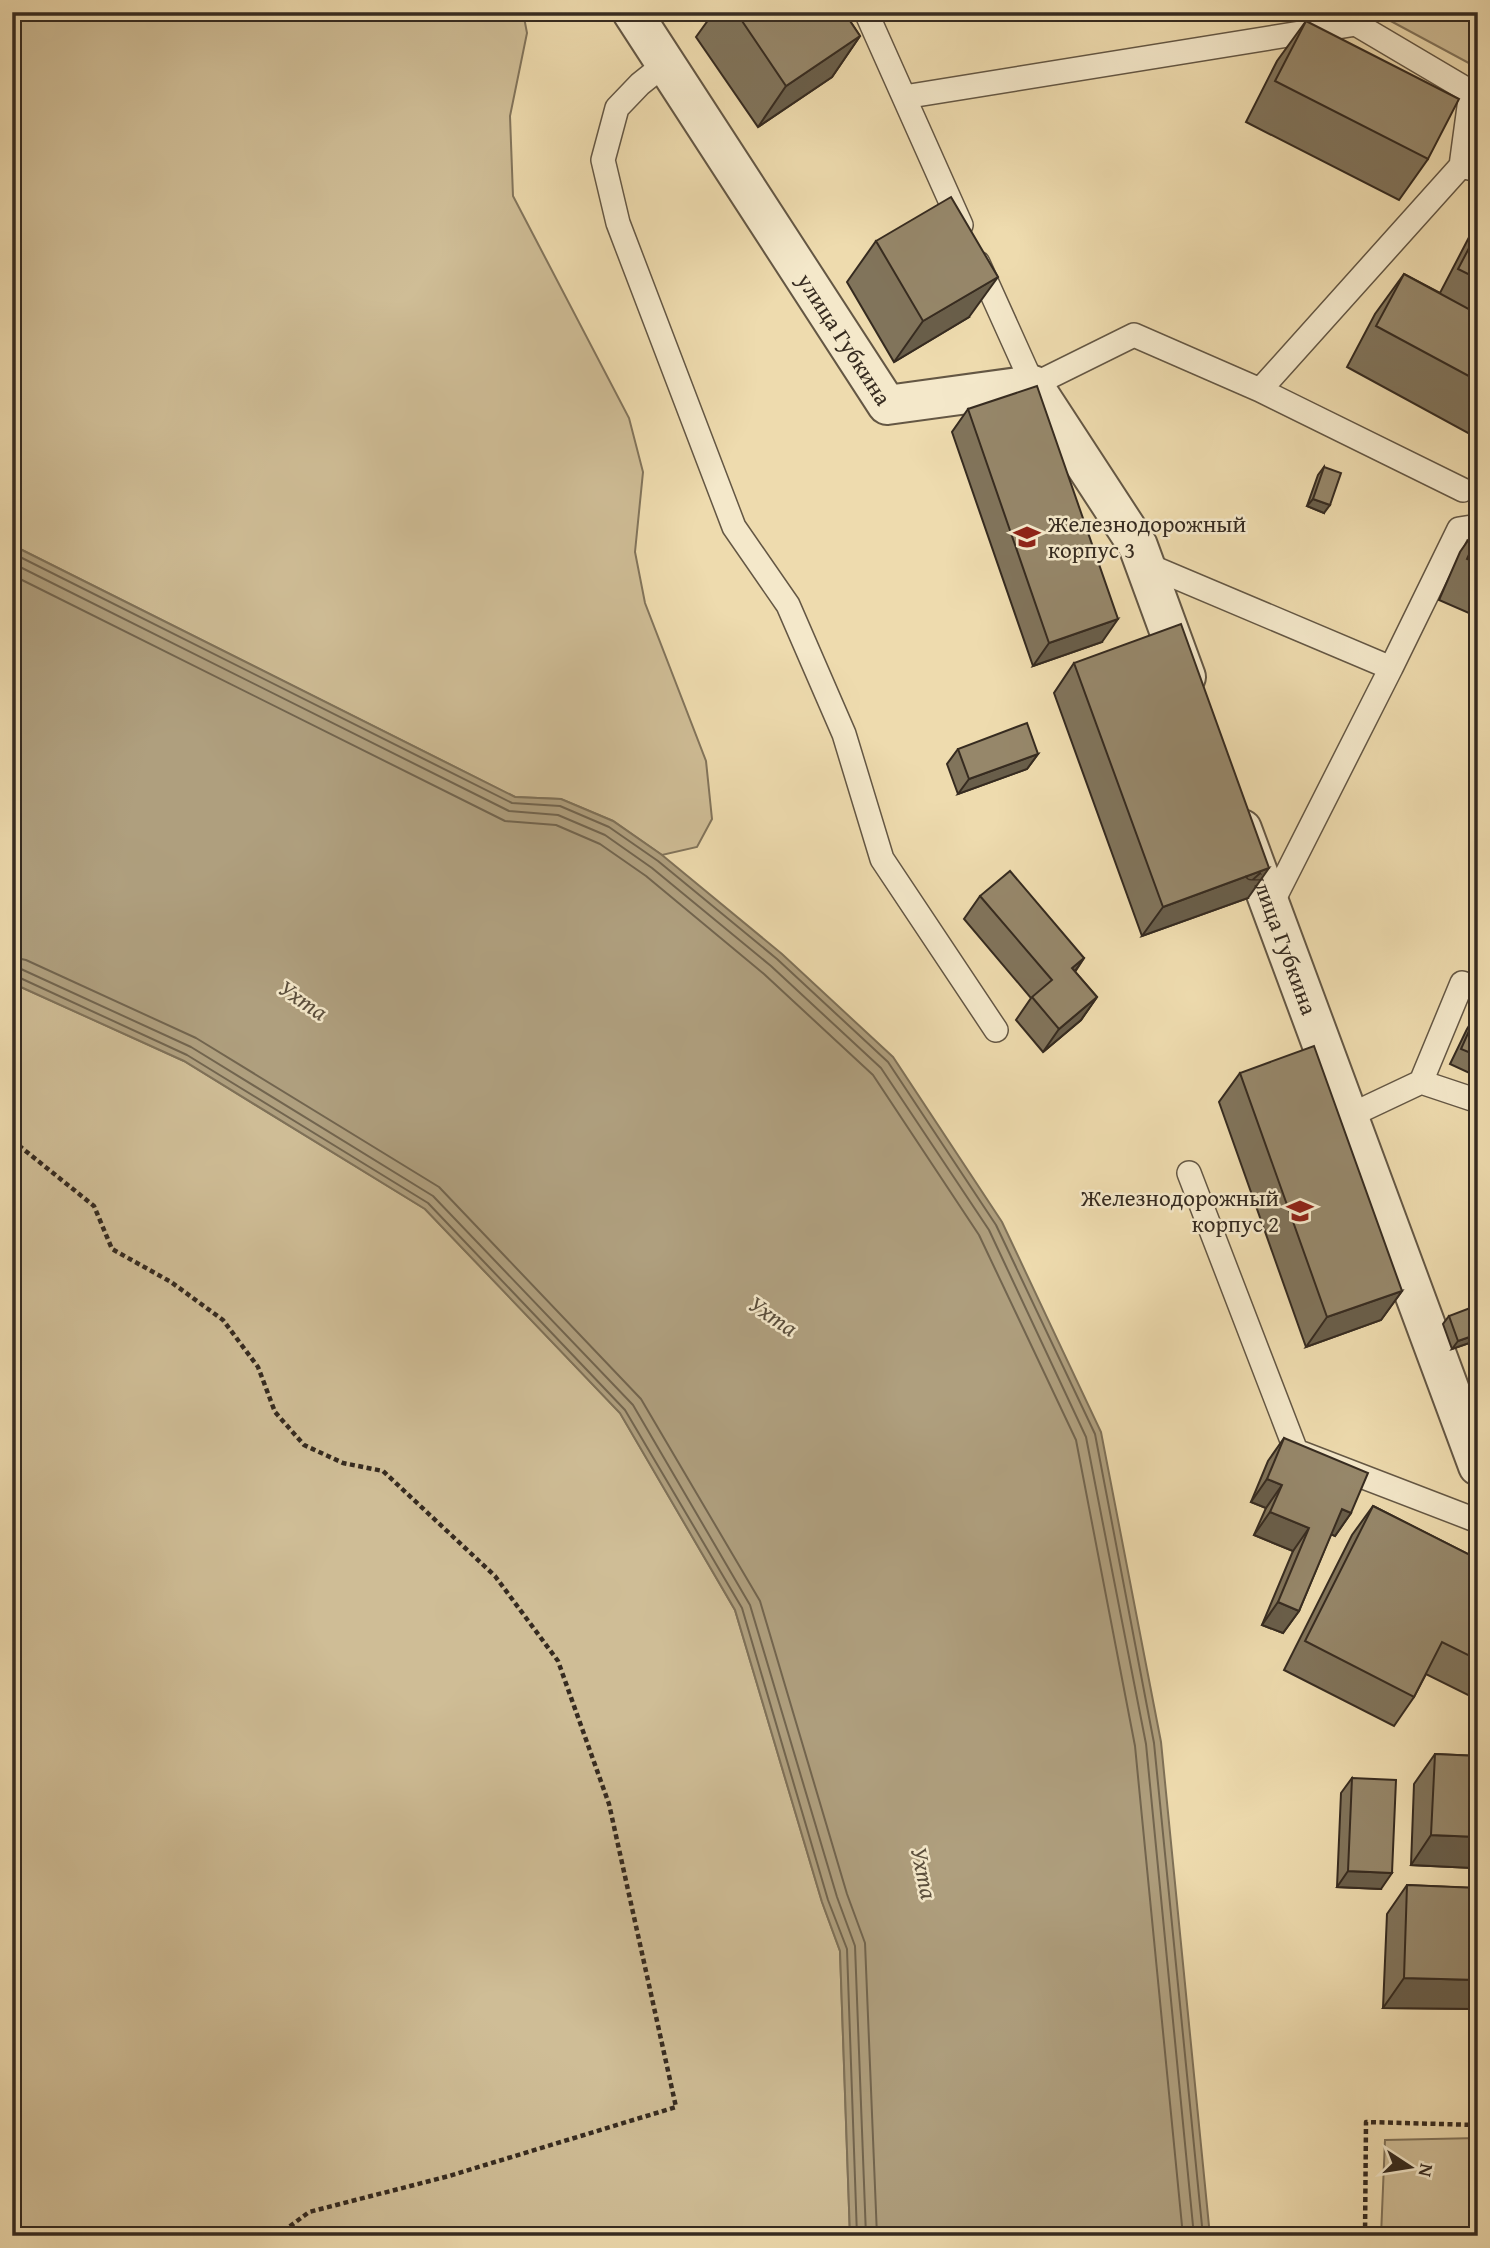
<svg xmlns="http://www.w3.org/2000/svg" width="1490" height="2248" viewBox="0 0 1490 2248" font-family="'Gentium Book Plus',serif">
<rect width="100%" height="100%" fill="#eedbae"/>
<filter id="stains"><feTurbulence type="fractalNoise" baseFrequency=".00286" numOctaves="4"/><feColorMatrix values="0 0 0 0 .2 0 0 0 0 .09 0 0 0 0 .02 0 0 0 .5 -.17"/></filter>
<radialGradient id="worn" r=".72"><stop offset=".6" stop-color="#630" stop-opacity="0"/><stop offset="1" stop-color="#630" stop-opacity=".3"/></radialGradient>
<path fill="#cfbd96" stroke="#82745b" stroke-width="2" d="M12 12H523L527 33 510 116 513 196 629 418 643 472 635 552 645 603 706 761 712 819 697 847 662 855 613 821 561 799 515 797 12 545Z
M1374 12H1478V68Z
M12 983 184 1061 425 1209 620 1413 735 1610 822 1902 840 1951 850 2236H12Z
M1478 2138V2236H1381L1385 2140Z"/>
<path fill="#af9f7e" stroke="#7f7158" stroke-width="2" d="M12 545 515 797 561 799 613 821 662 855 782 954 893 1057 1002 1222 1101 1432 1161 1742 1210 2236H850L840 1951 822 1902 735 1610 620 1413 425 1209 184 1061 12 983Z"/>
<g fill="none" stroke-linecap="round" stroke-linejoin="round">
<path stroke="#72654f" stroke-width="2" d="M12 553 512 803 560 806 609 827 658 861 777 959 888 1062 996 1225 1095 1434 1154 1743 1203 2236
M12 563 509 811 558 815 605 835 652 868 771 966 881 1068 989 1230 1086 1437 1146 1744 1194 2236
M12 575 505 821 556 825 600 844 646 876 764 974 873 1075 979 1235 1076 1440 1135 1746 1183 2236
M12 957 26 960 196 1038 439 1187 641 1399 760 1601 847 1894 865 1943 877 2236
M12 968 21 969 191 1047 433 1196 633 1405 750 1605 837 1897 855 1946 866 2236
M12 977H18L187 1055 428 1203 625 1410 742 1608 828 1900 847 1949 857 2236"/>
<g stroke="#645744" stroke-width="26">
<path id="lane" d="M866 12 961 225
M665 64 640 84 617 108 603 160 618 223 734 527 788 605 844 734 882 859 996 1030
M904 97 1356 24 1471 92 1461 166
M978 263 1033 385 1134 335 1260 390 1461 166 1478 170
M1260 390 1463 490
M1145 564 1391 668 1459 529 1478 526
M1271 905 1391 668
M1421 1082 1478 1101
M1349 1116 1421 1082 1462 983 1478 989
M1189 1173 1296 1451 1478 1521"/>
</g>
<g stroke="#645744" stroke-width="42">
<g id="street">
<path id="s1" d="M632 12 887 405 1033 385 1138 546 1186 677"/>
<path id="s2" d="M1242 829 1478 1466"/>
</g>
</g>
<path stroke="#362b20" stroke-width="4.5" stroke-dasharray="5 3.5" stroke-linecap="butt" d="M12 1140 94 1206 112 1249 171 1282 223 1320 258 1367 275 1412 304 1445 343 1463 383 1471 495 1576 558 1661 609 1804 676 2107 449 2176 309 2212 277 2236
M1365 2236 1366 2122 1478 2125"/>
<use href="#lane" stroke="#f4e8ca" stroke-width="23"/>
<use href="#street" stroke="#f4e8ca" stroke-width="38"/>
</g>
<path fill="#81745b" stroke="#362b20" stroke-width="2" d="M714 12H844L860 36 832 77 758 127 696 37Z
M1306 21 1428 159 1399 200 1246 122 1277 61Z
M1478 220V420L1468 433 1347 367 1375 314 1404 274 1440 293Z
M876 241 969 317 894 362 847 282Z
M968 409 1102 642 1033 666 952 432Z
M1324 467V513L1307 506 1318 475Z
M1478 526V617L1439 600 1460 552Z
M1074 663 1248 898 1142 936 1054 693Z
M958 749 1038 754 1027 769 958 794 947 764Z
M980 896 1084 958 1075 972 1097 997 1081 1020 1043 1052 1016 1020 1031 998 964 919Z
M1477 1013 1478 1077 1450 1064 1467 1029Z
M1240 1073 1402 1291 1381 1320 1306 1347 1219 1102Z
M1449 1316 1478 1340 1452 1349 1443 1324Z
M1284 1438 1351 1513 1335 1536 1331 1534 1299 1611 1283 1633 1262 1625 1293 1551 1254 1535 1266 1508 1251 1502 1268 1461Z
M1373 1506 1478 1559V1700L1426 1674 1414 1697 1394 1726 1284 1670 1352 1535Z
M1435 1754 1478 1756V2009L1383 2008 1387 1914 1407 1885 1473 1888V1868L1411 1865 1414 1784Z
M1352 1778 1381 1889 1337 1887 1341 1793Z"/>
<path fill="#695e4a" stroke="#362b20" stroke-width="2" d="M860 36 832 77 758 127 786 86Z
M998 277 969 317 894 362 923 321Z
M1313 499 1330 505 1324 513 1307 506Z
M1118 619 1102 642 1033 666 1049 643Z
M1038 754 1027 769 958 794 969 779Z
M1269 868 1248 898 1142 936 1163 907Z
M1084 958 1068 981 1072 968Z
M1097 997 1081 1020 1043 1052 1059 1029Z
M1402 1291 1381 1320 1306 1347 1327 1317Z
M1478 1334V1340L1452 1349 1458 1341Z
M1267 1479 1282 1485 1266 1508 1251 1502Z
M1342 1509 1351 1513 1335 1536 1326 1532Z
M1270 1512 1309 1528 1293 1551 1254 1535Z
M1278 1602 1299 1611 1283 1633 1262 1625Z
M1431 1835 1478 1837V1861L1473 1868 1411 1865Z
M1348 1871 1392 1873 1381 1889 1337 1887Z
M1404 1978 1478 1980V2009L1383 2008Z"/>
<path fill="#96876a" stroke="#362b20" stroke-width="2" d="M736 12H844L860 36 786 86Z
M1306 21 1459 99 1428 159 1275 81Z
M951 197 998 277 923 321 876 241Z
M1478 231V279L1458 269Z
M1404 274 1478 314V381L1376 326Z
M1037 386 1118 619 1049 643 968 409Z
M1324 467 1341 473 1330 505 1313 499Z
M1478 535V563L1467 559Z
M1181 624 1269 868 1163 907 1074 663Z
M1027 723 1038 754 969 779 958 749Z
M1010 871 1084 958 1072 968 1097 997 1059 1029 1032 997 1052 980 980 896Z
M1477 1013 1478 1014V1056L1461 1049Z
M1314 1046 1402 1291 1327 1317 1240 1073Z
M1478 1305V1334L1458 1341 1449 1316Z
M1284 1438 1368 1473 1351 1513 1342 1509 1299 1611 1278 1602 1309 1528 1270 1512 1282 1485 1267 1479Z
M1373 1506 1478 1559V1660L1442 1642 1414 1697 1305 1641Z
M1435 1754 1478 1756V1837L1431 1835Z
M1352 1778 1396 1780 1392 1873 1348 1871Z
M1407 1885 1478 1888V1980L1404 1978Z"/>
<defs>
<g id="university-bare" transform="scale(2.1)"><path d="M0-5L7-2L0 1L-7-2ZM-4 1L0 2.5L4 1V4Q0 6-4 4Z" fill="#8f2418" stroke="#f4e8ca" stroke-width="2.5" paint-order="stroke"/></g>
</defs>
<g fill-rule="evenodd">
<use href="#university-bare" x="1027" y="537"/>
<use href="#university-bare" x="1300" y="1211"/>
</g>
<g text-anchor="middle" stroke-width="5" stroke-linejoin="round" paint-order="stroke">
<g font-size="23" fill="#362b20" stroke="#f4e8ca">
<text dy="8" stroke="none"><textPath href="#s1" startOffset="390">улица Губкина</textPath></text>
<text dy="8" stroke="none"><textPath href="#s2" startOffset="121">улица Губкина</textPath></text>
</g>
<g font-size="23" fill="#362b20" stroke="#f4e8ca" text-anchor="start">
<text x="1048" y="532">Железнодорожный<tspan x="1048" dy="26">корпус 3</tspan></text>
<text x="1279" y="1206" text-anchor="end">Железнодорожный<tspan x="1279" dy="26">корпус 2</tspan></text>
</g>
<g font-size="24" font-style="italic" fill="#5a4e3c" stroke="#f4e8ca">
<text transform="translate(303 1000) rotate(34)" y="8">Ухта</text>
<text transform="translate(773 1316) rotate(34)" y="8">Ухта</text>
<text transform="translate(924 1873) rotate(78)" y="8">Ухта</text>
</g>
</g>
<rect width="1490" height="2248" fill="none" stroke="#eedbae" stroke-width="42"/>
<rect x="14" y="14" width="1462" height="2220" fill="none" stroke="#362b20" stroke-width="3.5"/>
<rect x="21" y="21" width="1448" height="2206" fill="none" stroke="#362b20" stroke-width="2"/>
<g transform="translate(1410 2167) rotate(102)" stroke="#f4e8ca" stroke-width="5" paint-order="stroke">
<path d="M0-5L12 26L0 18L-12 26Z" fill="#362b20"/>
<text y="-10" font-size="19" font-weight="bold" text-anchor="middle" fill="#362b20">N</text>
</g>
<rect width="100%" height="100%" filter="url(#stains)"/>
<rect width="100%" height="100%" fill="url(#worn)"/>
</svg>
